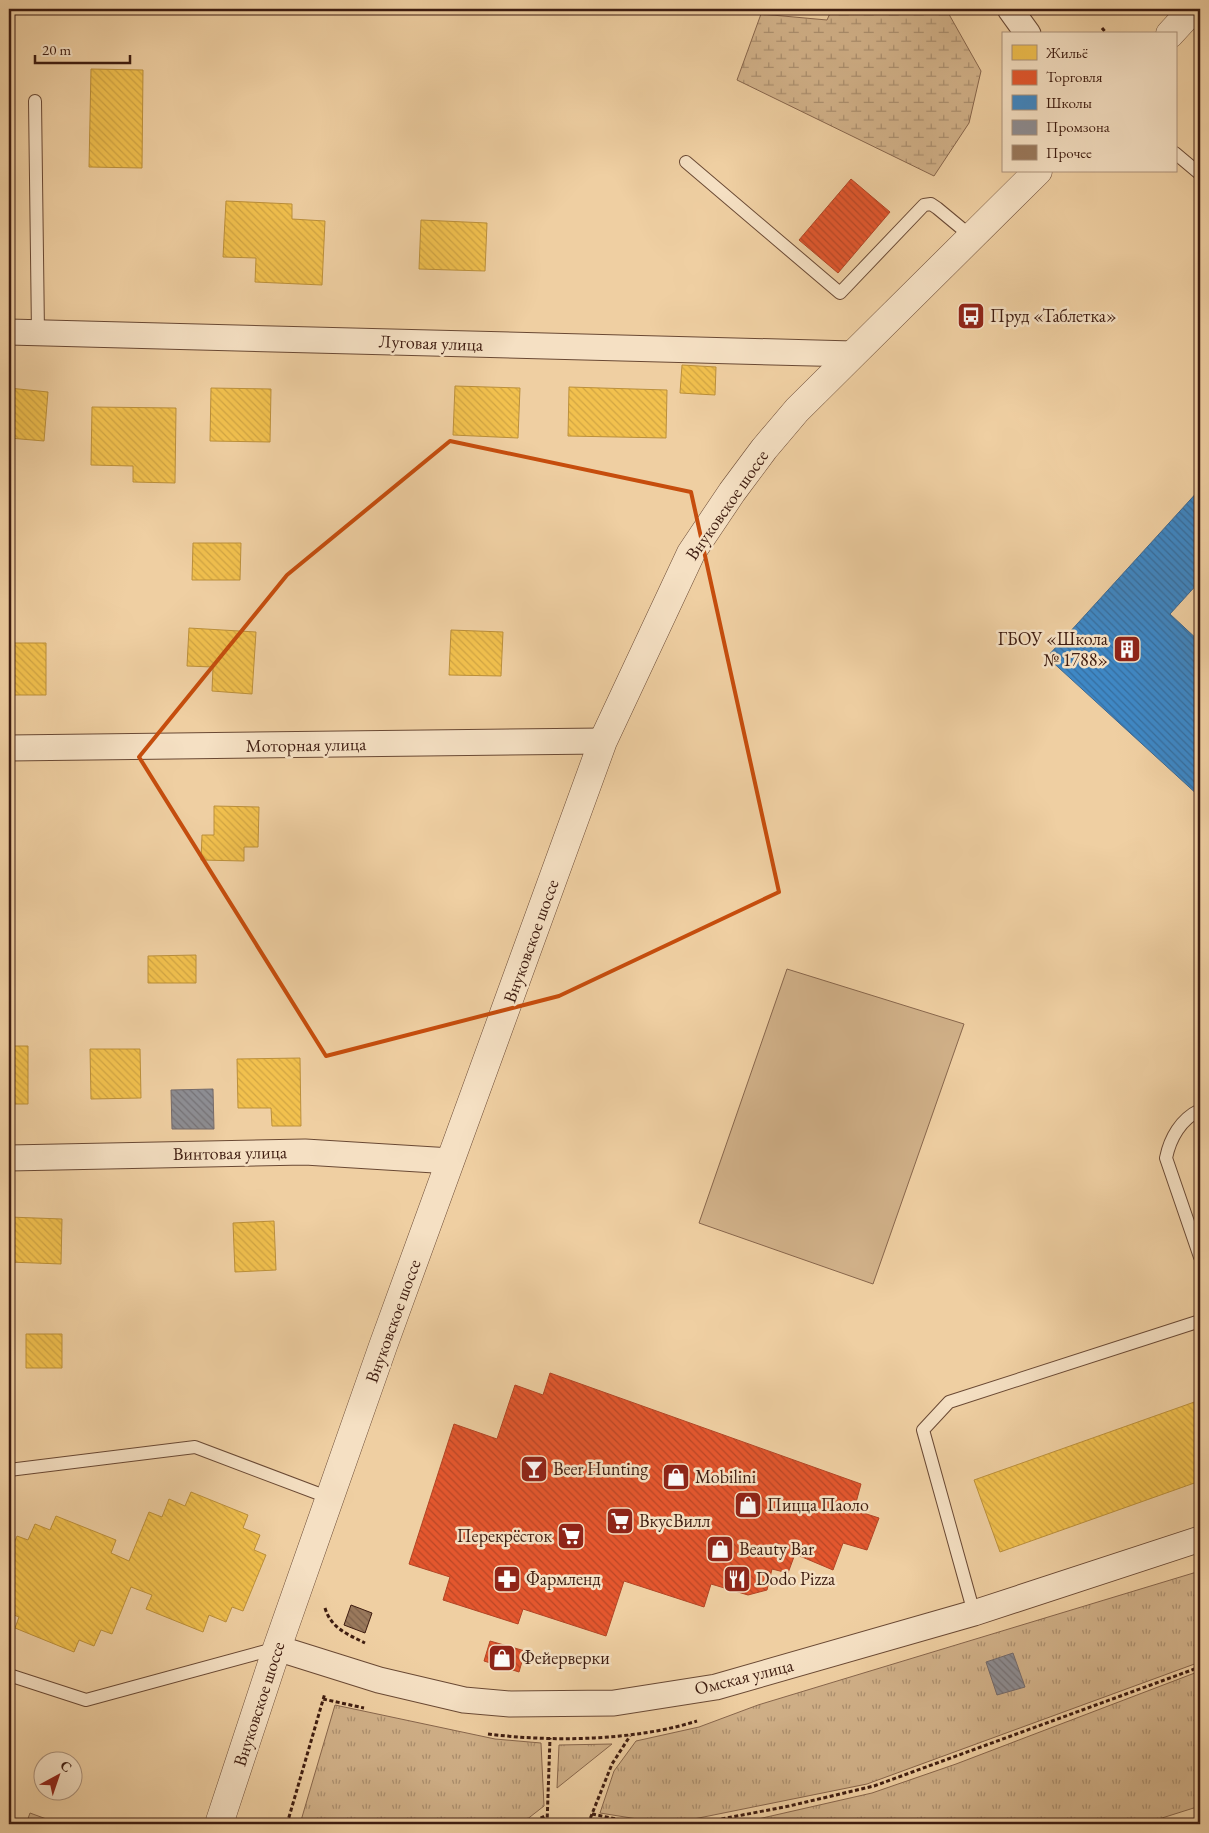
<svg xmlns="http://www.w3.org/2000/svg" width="1209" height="1833" viewBox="0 0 1209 1833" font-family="'EB Garamond',serif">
<defs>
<pattern id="grass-tufts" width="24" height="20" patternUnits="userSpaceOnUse" patternTransform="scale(1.25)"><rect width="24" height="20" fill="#d1b189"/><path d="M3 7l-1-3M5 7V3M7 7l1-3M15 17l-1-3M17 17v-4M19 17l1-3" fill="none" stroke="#ab8f6f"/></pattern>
<pattern id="wetland-marsh" width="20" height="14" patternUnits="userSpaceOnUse" patternTransform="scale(1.25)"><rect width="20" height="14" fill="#d1b189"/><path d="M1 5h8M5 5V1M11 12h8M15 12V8" fill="none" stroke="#ab8f6f"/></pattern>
<pattern id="homes-back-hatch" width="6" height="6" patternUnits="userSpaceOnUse" patternTransform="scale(1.25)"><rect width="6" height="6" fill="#f2c14e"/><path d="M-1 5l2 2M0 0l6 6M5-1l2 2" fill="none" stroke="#d1a543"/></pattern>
<pattern id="shops-back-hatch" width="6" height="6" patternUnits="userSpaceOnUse" patternTransform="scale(1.25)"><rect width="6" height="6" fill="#e4572e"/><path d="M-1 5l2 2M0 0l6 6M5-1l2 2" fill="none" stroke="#ba4726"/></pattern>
<pattern id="schools-back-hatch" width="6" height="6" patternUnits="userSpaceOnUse" patternTransform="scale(1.25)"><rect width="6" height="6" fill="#3f88c5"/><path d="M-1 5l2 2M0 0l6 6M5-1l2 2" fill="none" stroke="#366e9f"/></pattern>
<pattern id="industry-back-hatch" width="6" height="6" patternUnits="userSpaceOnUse" patternTransform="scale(1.25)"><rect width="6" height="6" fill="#8d8d92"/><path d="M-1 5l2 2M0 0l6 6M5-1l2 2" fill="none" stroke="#757276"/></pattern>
<pattern id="building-back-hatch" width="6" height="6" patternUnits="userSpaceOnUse" patternTransform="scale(1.25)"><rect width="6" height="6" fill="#9a795c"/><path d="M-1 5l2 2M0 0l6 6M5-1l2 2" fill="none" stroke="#7f624b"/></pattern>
</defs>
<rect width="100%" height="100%" fill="#efcfa2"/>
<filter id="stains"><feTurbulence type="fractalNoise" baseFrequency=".004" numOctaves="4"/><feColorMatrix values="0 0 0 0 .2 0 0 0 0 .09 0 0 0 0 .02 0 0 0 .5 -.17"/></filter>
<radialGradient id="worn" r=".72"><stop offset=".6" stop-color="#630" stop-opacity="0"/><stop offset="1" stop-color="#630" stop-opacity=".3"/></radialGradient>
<path fill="url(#grass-tufts)" stroke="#88664c" d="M1200 1571V1662L867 1784 669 1824 600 1813 614 1771 636 1741 699 1727 758 1705Z
M1200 1671V1806L1143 1824H736L872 1793 956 1764Z
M335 1705 495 1739 541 1743 544 1806 521 1824H300Z
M612 1744 557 1788 559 1745Z"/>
<path fill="url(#wetland-marsh)" stroke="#88664c" d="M832 9H946L981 71 969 123 934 176 737 80 761 14 827 20Z"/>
<path fill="#d1b189" stroke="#88664c" d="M787 969 964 1024 873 1284 699 1223Z
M30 1813 60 1824H26Z"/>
<path fill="url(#homes-back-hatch)" stroke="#bc903b" d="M91 69 143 70 142 168 89 167Z
M226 201 292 204V219L325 221 322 285 255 282 256 258 223 257Z
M421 220 487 223 485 271 419 269Z
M682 365 716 367 715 395 680 393Z
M455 386 520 388 518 438 453 435Z
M569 387 667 390 666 438 568 436Z
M9 388 48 392 44 441 9 438Z
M211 388 271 389 270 442 210 441Z
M92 407 176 408 175 483 133 482V466L91 465Z
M193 543H241L240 580H192Z
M189 628 256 632 252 694 212 691 213 667 187 666Z
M451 630 503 632 501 676 449 675Z
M9 643H46V695H9Z
M214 806 259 807 258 847H244V861L201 860 202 835H214Z
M196 955V983H148V956Z
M9 1046H28V1104H9Z
M90 1049H140L141 1098 91 1099Z
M300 1058 301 1126H272L271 1108H238L237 1059Z
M9 1217 62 1219 61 1264 9 1262Z
M274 1221 276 1270 235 1272 233 1223Z
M26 1334H62V1368H26Z
M1200 1400V1481L1000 1552 974 1480Z
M191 1492 248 1515 243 1528 260 1535 254 1550 266 1555 243 1611 232 1607 226 1622 209 1615 203 1632 146 1609 152 1595 131 1587 112 1634 101 1630 94 1646 79 1640 74 1652 15 1628 19 1617 9 1613V1555L17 1536 28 1540 35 1524 50 1530 56 1516 116 1540 111 1553 129 1561 149 1512 162 1517 169 1499 185 1506Z"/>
<path fill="url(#shops-back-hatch)" stroke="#b24525" d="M851 179 890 212 838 273 799 240Z
M550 1373 861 1484 854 1510 879 1518 867 1550 843 1543 833 1570 795 1554 788 1573 772 1569 767 1590 748 1595 711 1584 704 1607 624 1581 606 1636 523 1609 518 1624 443 1600 450 1577 409 1564 454 1424 497 1439 515 1385 543 1395Z
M490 1641 525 1651 519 1672 484 1661Z"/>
<path fill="url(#schools-back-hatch)" stroke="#3f688f" d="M1200 489V581L1170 614 1200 642V797L1047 657Z"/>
<path fill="url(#industry-back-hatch)" stroke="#756b6b" d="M213 1089 214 1129H172L171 1090Z
M1013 1653 1025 1687 997 1695 986 1662Z"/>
<path fill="url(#building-back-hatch)" stroke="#3e1c10" d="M351 1605 372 1613 365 1633 344 1625Z"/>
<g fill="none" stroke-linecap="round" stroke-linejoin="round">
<g stroke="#6a4934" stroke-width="14">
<path id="service" d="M35 101 38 333
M1175 153 1200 174
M686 162 840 293 924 205 931 204 937 208 972 237
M1200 1110C1181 1119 1170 1138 1166 1158L1200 1257
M9 1470 195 1447 330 1498
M974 1613 923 1430 949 1402 1200 1321
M9 1675 86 1700 277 1648"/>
</g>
<g stroke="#6a4934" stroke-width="27">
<path id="minor" d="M1010 9 1028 34
M9 332 853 354
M9 748 603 741
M9 1158 305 1152 451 1161
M277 1648 379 1680 464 1700 510 1704 614 1703 716 1687 974 1613 1200 1539"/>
</g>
<g stroke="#6a4934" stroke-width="29">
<path id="tertiary" d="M1170 34 1193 9
M219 1824 277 1648 383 1346 603 741 691 553 732 492 764 449 797 410 1038 171"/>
</g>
<path stroke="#3e1c10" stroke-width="3" stroke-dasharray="4 2.5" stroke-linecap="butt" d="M1102 28 1107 34
M325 1608C331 1628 347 1634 365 1643
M323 1699 364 1708
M488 1734C552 1742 634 1741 697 1721
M592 1814 640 1824
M287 1824 325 1693
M529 1824 547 1815
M547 1824 550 1738
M588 1824 612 1764 630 1736
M696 1824 789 1806 874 1786 1200 1667"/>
<use href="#service" stroke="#f5e0c3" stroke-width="12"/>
<use href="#minor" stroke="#f5e0c3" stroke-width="25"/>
<use href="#tertiary" stroke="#f5e0c3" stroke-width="28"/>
</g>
<path fill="none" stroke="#c64d0d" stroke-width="4" stroke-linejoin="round" d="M450 441 691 492 779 892 559 996 326 1056 139 757 287 575Z"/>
<defs>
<g id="bus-square" transform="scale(1.4375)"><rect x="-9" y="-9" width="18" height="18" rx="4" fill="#8f2418" stroke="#f5e0c3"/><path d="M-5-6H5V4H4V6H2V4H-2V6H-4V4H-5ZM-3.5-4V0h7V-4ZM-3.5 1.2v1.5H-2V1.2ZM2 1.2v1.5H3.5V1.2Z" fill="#fff"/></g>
<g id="building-square" transform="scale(1.4375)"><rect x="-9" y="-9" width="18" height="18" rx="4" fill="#8f2418" stroke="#f5e0c3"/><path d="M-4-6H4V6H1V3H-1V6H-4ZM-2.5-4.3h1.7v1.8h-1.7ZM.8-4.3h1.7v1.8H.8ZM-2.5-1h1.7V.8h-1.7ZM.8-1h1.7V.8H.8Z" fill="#fff"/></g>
<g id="bar-square" transform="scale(1.4375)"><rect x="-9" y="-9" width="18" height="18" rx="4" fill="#8f2418" stroke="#f5e0c3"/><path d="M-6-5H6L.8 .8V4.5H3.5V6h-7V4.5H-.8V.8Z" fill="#fff"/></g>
<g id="shop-square" transform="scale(1.4375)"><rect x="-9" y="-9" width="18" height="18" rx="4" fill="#8f2418" stroke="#f5e0c3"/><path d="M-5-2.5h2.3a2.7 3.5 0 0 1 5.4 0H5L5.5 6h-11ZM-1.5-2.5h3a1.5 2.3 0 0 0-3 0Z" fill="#fff"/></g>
<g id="supermarket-square" transform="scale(1.4375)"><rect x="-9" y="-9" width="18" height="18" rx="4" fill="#8f2418" stroke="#f5e0c3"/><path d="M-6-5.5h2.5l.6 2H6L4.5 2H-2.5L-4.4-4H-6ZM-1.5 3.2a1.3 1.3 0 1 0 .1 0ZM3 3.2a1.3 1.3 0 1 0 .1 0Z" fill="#fff"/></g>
<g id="pharmacy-square" transform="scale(1.4375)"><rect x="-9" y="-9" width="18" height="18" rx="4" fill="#8f2418" stroke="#f5e0c3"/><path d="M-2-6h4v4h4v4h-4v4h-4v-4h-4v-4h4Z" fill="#fff"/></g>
<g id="restaurant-square" transform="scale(1.4375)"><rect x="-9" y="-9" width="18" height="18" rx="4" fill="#8f2418" stroke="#f5e0c3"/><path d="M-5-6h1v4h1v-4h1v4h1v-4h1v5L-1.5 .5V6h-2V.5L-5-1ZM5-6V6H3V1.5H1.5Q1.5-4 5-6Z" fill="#fff"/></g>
</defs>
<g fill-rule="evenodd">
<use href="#bus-square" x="971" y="316"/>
<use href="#building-square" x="1127" y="649"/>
<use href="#bar-square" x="534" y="1469"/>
<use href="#shop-square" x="676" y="1477"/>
<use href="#shop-square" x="748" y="1505"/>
<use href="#supermarket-square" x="620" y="1521"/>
<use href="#supermarket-square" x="571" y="1536"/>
<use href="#shop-square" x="720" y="1549"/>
<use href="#pharmacy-square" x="507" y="1579"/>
<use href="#restaurant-square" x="737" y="1579"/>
<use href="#shop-square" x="502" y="1658"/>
</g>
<g text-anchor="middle" stroke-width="5" stroke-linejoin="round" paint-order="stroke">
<g font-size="18" fill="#3e1c10" stroke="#f5e0c3" text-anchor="start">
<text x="990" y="322">Пруд «Таблетка»</text>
<text x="1108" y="645" text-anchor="end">ГБОУ «Школа<tspan x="1108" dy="21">№ 1788»</tspan></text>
<text x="553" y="1475">Beer Hunting</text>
<text x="695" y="1483">Mobilini</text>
<text x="767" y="1511">Пицца Паоло</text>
<text x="639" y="1527">ВкусВилл</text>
<text x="552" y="1542" text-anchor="end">Перекрёсток</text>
<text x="739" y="1555">Beauty Bar</text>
<text x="526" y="1585">Фармленд</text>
<text x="756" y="1585">Dodo Pizza</text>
<text x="521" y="1664">Фейерверки</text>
</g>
<g font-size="18" fill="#3e1c10" stroke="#f5e0c3">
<text transform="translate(431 343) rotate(2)" y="6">Луговая улица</text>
<text transform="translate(727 505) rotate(-55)" y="6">Внуковское шоссе</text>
<text transform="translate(306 745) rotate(-1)" y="6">Моторная улица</text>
<text transform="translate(531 941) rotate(-70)" y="6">Внуковское шоссе</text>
<text transform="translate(230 1153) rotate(-1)" y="6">Винтовая улица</text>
<text transform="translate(393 1321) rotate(-70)" y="6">Внуковское шоссе</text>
<text transform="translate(744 1677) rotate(-14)" y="6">Омская улица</text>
<text transform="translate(259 1704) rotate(-72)" y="6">Внуковское шоссе</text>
</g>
</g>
<rect width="1209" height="1833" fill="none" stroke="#efcfa2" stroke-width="30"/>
<rect x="10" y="10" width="1189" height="1813" fill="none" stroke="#3e1c10" stroke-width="2.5"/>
<rect x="15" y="15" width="1179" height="1803" fill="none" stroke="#3e1c10"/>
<rect x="1002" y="32" width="175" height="140" fill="#f5e0c3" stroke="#ac927b"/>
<rect x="1012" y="45" width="25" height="15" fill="#f2c14e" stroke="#ac927b"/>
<text x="1046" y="58" font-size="15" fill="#3e1c10">Жильё</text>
<rect x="1012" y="70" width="25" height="15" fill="#e4572e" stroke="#ac927b"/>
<text x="1046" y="82" font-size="15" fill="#3e1c10">Торговля</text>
<rect x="1012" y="95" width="25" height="15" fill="#3f88c5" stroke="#ac927b"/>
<text x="1046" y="108" font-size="15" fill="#3e1c10">Школы</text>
<rect x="1012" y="120" width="25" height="15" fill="#8d8d92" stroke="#ac927b"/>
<text x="1046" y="132" font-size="15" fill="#3e1c10">Промзона</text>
<rect x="1012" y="145" width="25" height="15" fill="#9a795c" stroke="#ac927b"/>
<text x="1046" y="158" font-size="15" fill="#3e1c10">Прочее</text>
<g transform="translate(58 1776) rotate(40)"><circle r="24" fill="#f5e0c3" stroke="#ac927b"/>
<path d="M0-4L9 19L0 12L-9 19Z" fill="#8f2418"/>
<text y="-8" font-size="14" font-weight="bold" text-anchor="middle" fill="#3e1c10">С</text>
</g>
<path d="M35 55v8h95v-8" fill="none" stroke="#3e1c10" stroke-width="2.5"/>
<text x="42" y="55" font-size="15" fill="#3e1c10" stroke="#f5e0c3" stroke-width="4" paint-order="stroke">20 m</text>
<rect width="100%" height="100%" filter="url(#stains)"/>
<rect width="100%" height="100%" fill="url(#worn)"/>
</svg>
